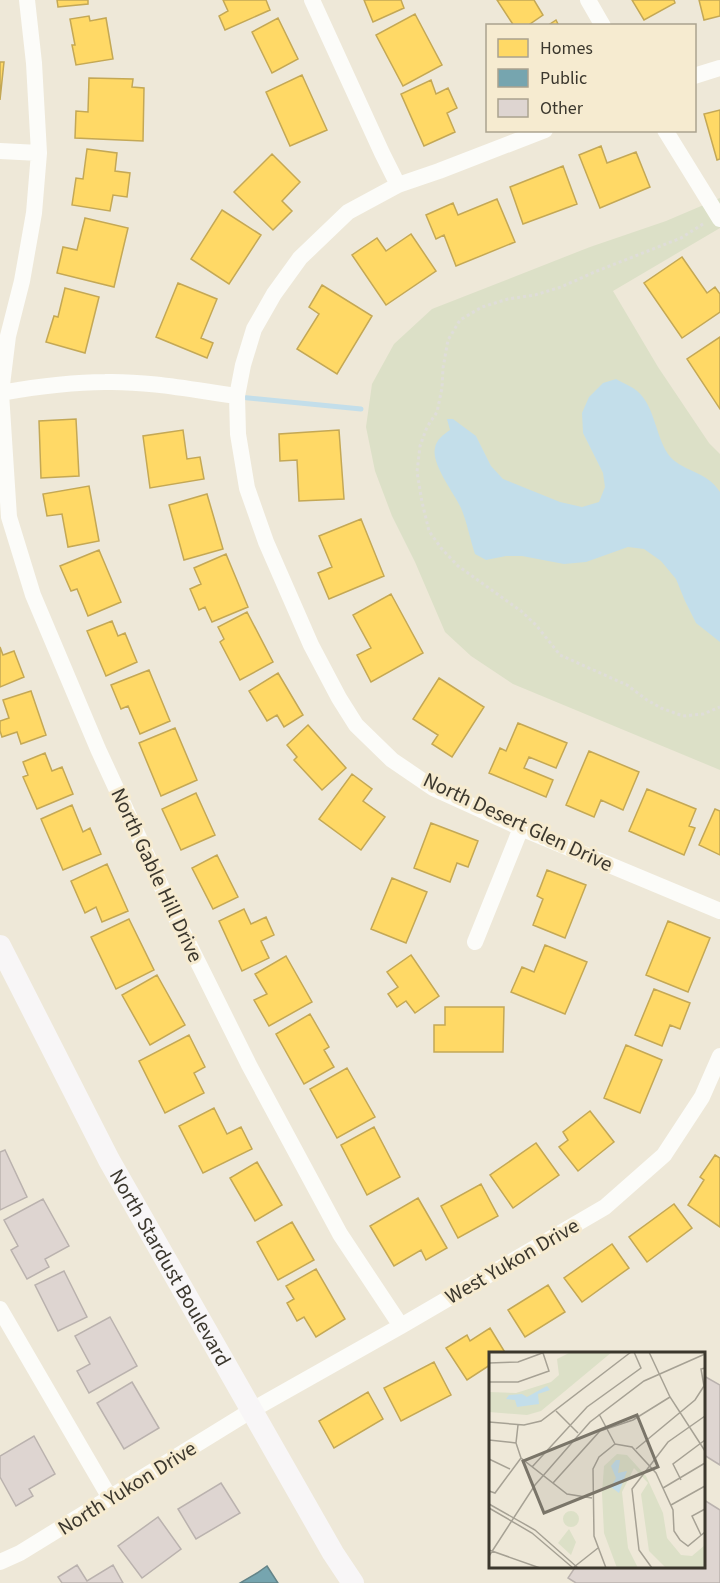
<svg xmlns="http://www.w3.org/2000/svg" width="720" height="1583" viewBox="0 0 720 1583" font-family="'Source Sans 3',sans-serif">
<rect width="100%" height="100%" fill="#eee8d8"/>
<path fill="#dce0c7" d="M720 198V228L613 291 658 367 709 443 720 454V770L513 684 471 656 445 632 415 562 392 516 375 471 366 427 372 384 394 344 432 309 590 247 666 221Z"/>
<path fill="#c3deea" d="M616 379C621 382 628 385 633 388 655 402 654 433 668 454 681 472 706 470 720 492V642L696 623 685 601 676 579 661 561 644 549 628 547 586 562 564 564 522 556H506L486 560 475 554C470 539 467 522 461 508 454 493 431 464 435 448 436 440 444 434 450 430L447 419H453L476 436 491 466 503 479 560 502 582 507 599 502 605 487 603 473 583 433 582 413 589 397 603 383Z"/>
<path fill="#ffd966" stroke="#c4a855" stroke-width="1.5" d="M57 0H88V4L58 7Z
M223 0H266L270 10 225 30 219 16 228 11Z
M364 0H401L404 8 373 22Z
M497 0H534L543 15 527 26H514Z
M632 0H674L675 3 644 20Z
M699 0H720V16L704 20Z
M415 14 442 65 403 86 376 35Z
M89 16 90 21 106 18 113 59 76 65 72 45H75L70 19Z
M278 18 298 59 272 73 252 32Z
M556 20 559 26H547Z
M0 62H4L0 100Z
M302 75 327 130 290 146 266 92Z
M89 78 133 79 132 87 144 88 143 141 75 138 76 111 88 112Z
M431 80 436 94 448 88 457 108 447 113 455 132 424 146 401 94Z
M720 110V159L717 160 704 114Z
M601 146 607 163 636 152 650 187 600 208 579 155Z
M87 149 117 153 115 171 130 173 127 197 113 195 110 211 72 205 76 178 83 179Z
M272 154 300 182 282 201 292 211 273 230 234 192Z
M563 166 577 204 523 224 510 187Z
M497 199 515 242 456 266 444 235 436 239 426 215 453 203 458 215Z
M222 210 261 235 229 284 191 259Z
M85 218 128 228 114 287 57 273 63 247 77 250Z
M411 234 436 271 386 305 352 255 377 238 386 251Z
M682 257 707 293 715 287 720 294V312L682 338 644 283Z
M178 283 217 299 201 338 213 343 207 358 156 337Z
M322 285 372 316 337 374 297 349 319 314 309 307Z
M65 288 99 297 85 353 46 342 54 316 58 317Z
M720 337V409L687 359Z
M76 419 79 476 41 478 39 421Z
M183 430 187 459 200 457 204 479 150 488 143 436Z
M339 430 344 499 299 501 297 460 280 461 279 434Z
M89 486 99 541 68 547 62 514 47 516 43 494Z
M207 494 223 549 184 560 169 505Z
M361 519 384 576 329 599 318 573 332 567 319 536Z
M99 550 121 602 88 616 77 589 71 591 60 566Z
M226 554 248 607 212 622 205 607 199 610 190 589 201 584 194 568Z
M391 594 423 653 371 682 357 655 371 648 353 615Z
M247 612 273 662 240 680 220 642 224 639 218 627Z
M112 621 118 636 125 633 137 662 106 676 87 631Z
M0 647 3 655 14 651 24 677 0 687Z
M149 670 170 721 140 734 128 706 121 709 111 685Z
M278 673 303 715 284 727 277 715 267 721 249 691Z
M439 678 484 707 452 757 432 744 438 735 413 719Z
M31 691 46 735 21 744 17 732 2 737 0 731V721L9 718 3 700Z
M518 723 567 743 556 768 529 757 524 768 553 780 546 797 489 773 500 748 506 751Z
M308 725 346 768 322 790 294 760 297 757 287 745Z
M175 728 197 780 161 796 139 743Z
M589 751 639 772 623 810 601 800 594 817 566 805Z
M45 753 52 771 62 767 73 794 37 809 23 777 28 775 23 762Z
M352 774 372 789 363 801 385 817 361 850 319 819Z
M647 789 696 809 689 826 695 828 684 855 629 831Z
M196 793 215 835 181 850 162 809Z
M72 805 83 832 90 828 101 854 63 870 41 819Z
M715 809 720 811V855L699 845Z
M431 823 478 841 468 867 457 863 450 882 414 868Z
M217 855 238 897 213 909 192 868Z
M107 864 128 911 102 922 96 907 85 913 71 881Z
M547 870 586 885 565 938 533 925 543 899 537 896Z
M392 878 427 892 406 943 371 929Z
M244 909 251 924 266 917 274 935 261 941 269 958 242 971 219 921Z
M129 919 154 970 116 989 91 937Z
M668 921 710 938 688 992 646 975Z
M545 945 587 962 565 1014 511 992 522 967 534 972Z
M411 955 439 996 415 1013 406 1001 397 1007 388 994 398 987 387 972Z
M286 956 312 1002 269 1026 254 1000 267 994 255 974Z
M157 975 185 1025 150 1045 122 995Z
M654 989 690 1003 680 1029 670 1025 662 1046 635 1035Z
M445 1007H504L503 1052H434V1025H445Z
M310 1014 329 1047 324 1050 334 1067 304 1084 276 1034Z
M189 1035 205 1067 194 1073 204 1093 165 1113 139 1061Z
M626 1045 662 1060 640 1113 604 1098Z
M347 1068 375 1117 337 1138 310 1089Z
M214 1108 227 1134 241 1127 252 1149 203 1173 179 1126Z
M590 1111 614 1142 578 1171 559 1147 568 1140 563 1132Z
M374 1127 400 1177 367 1195 341 1145Z
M536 1143 559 1175 513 1208 490 1175Z
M715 1155 720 1158V1227L688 1205 704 1180 700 1177Z
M257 1162 282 1205 255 1221 230 1178Z
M481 1184 498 1216 458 1238 441 1206Z
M418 1198 447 1248 426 1260 421 1250 394 1266 370 1226Z
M674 1204 692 1228 647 1262 629 1237Z
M292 1222 314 1260 278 1280 257 1242Z
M612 1244 629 1268 582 1302 564 1278Z
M316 1269 345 1319 316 1337 304 1317 297 1321 287 1303 294 1299 286 1286Z
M548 1285 565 1312 525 1337 508 1310Z
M490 1328 506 1354H490V1365L467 1380 446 1348 467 1335 470 1341Z
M434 1362 451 1395 401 1421 384 1388Z
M368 1392 383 1419 334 1448 319 1421Z"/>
<path fill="#76a5af" stroke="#648488" stroke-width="1.5" d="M267 1566 278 1583H240L257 1573Z"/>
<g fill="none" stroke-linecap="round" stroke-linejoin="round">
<path stroke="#c3deea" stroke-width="5" d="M239 397 361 409"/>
</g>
<path fill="#ded5d1" stroke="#bab2ae" stroke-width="1.5" d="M5 1150 27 1197 0 1210V1152Z
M43 1199 69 1246 45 1259 49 1267 27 1279 11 1250 18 1246 4 1220Z
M64 1271 87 1317 58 1331 35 1285Z
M110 1317 137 1366 89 1393 77 1371 90 1364 75 1336Z
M704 1376 720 1385V1465L704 1455Z
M132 1382 159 1428 124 1449 97 1403Z
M34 1436 55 1474 29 1489 33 1496 16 1506 0 1477V1456Z
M221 1483 240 1513 196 1539 178 1509Z
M704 1500 720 1510V1583H576L568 1578 576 1566H704Z
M158 1517 181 1549 142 1578 118 1546Z
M77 1565 87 1581 113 1565 123 1583H62L58 1577Z"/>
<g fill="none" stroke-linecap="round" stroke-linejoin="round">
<path stroke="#dfddd9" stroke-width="3" stroke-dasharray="3 3" stroke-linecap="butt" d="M703 224 681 238 597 271 561 287 535 295 508 299 482 307 460 320 448 340 443 368 442 388 437 412 427 427 420 446 417 472 422 502 429 531 441 548 458 566 521 611 536 625 560 655 627 685 647 700 661 708 683 716 703 714 720 707"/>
<path stroke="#fcfcf9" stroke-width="16" d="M27 0 34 63 39 153 34 213 22 281 8 336 1 393 9 517 33 595 98 749 175 916 249 1065 340 1234 401 1326
M312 0 382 153 398 185
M588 0 603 26
M694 76 720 68
M545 130 439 171 398 185 348 212 300 258 274 294 254 329 243 365 237 396 238 434 247 488 266 542 311 645 339 698 356 725 392 760 433 788 521 828 720 911
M665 130 720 219
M0 151 39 153
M0 393C35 387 70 382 105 382 149 381 193 390 237 396
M475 942 521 828
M0 1309 110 1498
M0 1562 20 1553 252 1410 401 1326 605 1207 664 1155 702 1097 720 1056"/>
<path stroke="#f8f6f7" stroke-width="22" id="s1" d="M0 946 109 1160 333 1553 353 1583"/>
</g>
<g text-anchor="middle" stroke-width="6" stroke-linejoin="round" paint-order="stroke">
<g font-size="21" fill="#3b372d" stroke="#f6ebd0">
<text transform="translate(518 822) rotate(25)" y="7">North Desert Glen Drive</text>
<text transform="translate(157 875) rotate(65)" y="7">North Gable Hill Drive</text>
<text transform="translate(512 1261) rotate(-30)" y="7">West Yukon Drive</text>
<text dy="7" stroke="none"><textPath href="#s1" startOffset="364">North Stardust Boulevard</textPath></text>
<text transform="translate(127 1488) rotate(-32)" y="7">North Yukon Drive</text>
</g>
</g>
<g transform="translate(489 1352)">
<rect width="216" height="216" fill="#eee8d8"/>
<path d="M82 0H123L52 59 38 63 0 60V40L27 41 62 30 70 23 68 7ZM128 102 138 103 157 124 174 161 178 186 192 203 203 204 216 193V216H177L160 199 152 142 159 131 145 116 133 140 139 196 149 216H128L115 181 113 141 115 114ZM74 167a8 8 0 1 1 16 0a8 8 0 1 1-16 0ZM80 177 87 190 82 203 69 191Z" fill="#dce0c7"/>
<path d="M58 34 61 38 49 42 50 52 28 55 26 48 17 47 20 43 33 42 38 45ZM127 108H131L129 121 138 119 130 141 122 135 127 126 122 114Z" fill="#c3deea"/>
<path fill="none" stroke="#a6a194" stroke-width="1.5" d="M160 0 181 45 216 99M0 11 29 10 56 0M0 30H29L60 19 54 1M67 59 89 81M110 62 126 92M0 70 35 73 52 69 142 0M29 73 27 91 32 106 78 142 103 146M0 88 27 91M147 97 206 48 215 34 212 17 216 16M0 107 21 117M43 115 98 55 152 16 145 0M192 128 184 112 216 88M64 131 111 79 144 68 181 45M174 136 216 111M0 139 6 141 32 106M0 152 46 178 89 216M182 153 216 134M0 156 43 181 84 216M212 183 203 164 216 157M0 198 51 216M0 204 46 133 101 70 155 29 216 2M85 215 109 196M117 216 105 184 104 117 110 105 126 92 143 95 167 121 184 158 185 179 191 188 199 194 216 180M163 216 150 198 143 137 179 90 216 64"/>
<path fill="#7a7569" fill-opacity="0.15" stroke="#7a7569" stroke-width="3" d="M148 63 169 115 55 161 34 109Z"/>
<rect width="216" height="216" fill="none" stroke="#3b372d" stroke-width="3"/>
</g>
<rect x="486" y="24" width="210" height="108" fill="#f6ebd0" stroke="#aba38f" stroke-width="1.5"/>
<rect x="498" y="39" width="30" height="18" fill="#ffd966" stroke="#aba38f" stroke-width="1.5"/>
<text x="540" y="54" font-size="18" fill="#3b372d">Homes</text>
<rect x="498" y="69" width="30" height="18" fill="#76a5af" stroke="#aba38f" stroke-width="1.5"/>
<text x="540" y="84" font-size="18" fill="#3b372d">Public</text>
<rect x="498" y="99" width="30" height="18" fill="#ded5d1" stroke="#aba38f" stroke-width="1.5"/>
<text x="540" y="114" font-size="18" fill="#3b372d">Other</text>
</svg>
